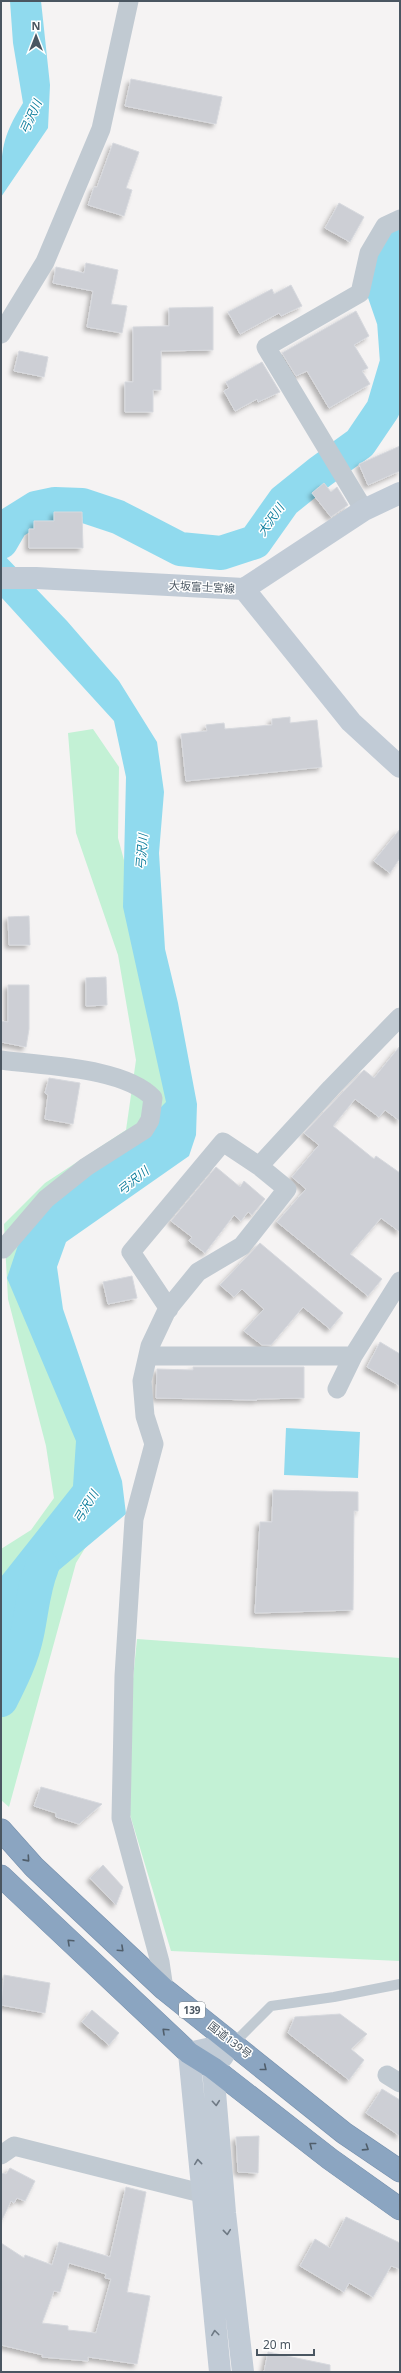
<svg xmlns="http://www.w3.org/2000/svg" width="401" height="2373" viewBox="0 0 401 2373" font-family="'Noto Sans','Noto Sans JP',sans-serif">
<defs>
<filter id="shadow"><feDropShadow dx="-3.5" dy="3.5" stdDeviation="2" flood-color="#0004"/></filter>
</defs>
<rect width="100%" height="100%" fill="#f5f3f3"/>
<path fill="#c3f1d5" d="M93 729 119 767 118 838 144 934 185 1109 58 1232 48 1298 113 1502 76 1563 9 1807 1 1800V1549L31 1530 54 1498 46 1446 8 1299 4 1224 45 1183 126 1130 136 1060 118 955 76 833 68 733Z
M137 1639 400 1658V1961L171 1951 122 1788Z"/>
<path fill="#90daee" d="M10 1H41L50 85 48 128 1 197C1 153 0 140 23 103L13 43Z
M1 552 67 621 119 681 157 742 164 792 159 853 165 949 178 1003 197 1104 196 1135 189 1156 66 1242 57 1267 63 1309 122 1481 126 1514 59 1570 31 1613 20 1662 1 1720V1577L73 1486 76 1441 7 1278 26 1221 106 1163 166 1102 123 907 126 777 114 721 1 597Z
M286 1428 360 1432 358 1478 284 1475Z"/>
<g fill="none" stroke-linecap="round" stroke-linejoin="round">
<path stroke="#90daee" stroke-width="34" d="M1 542 12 523 36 508 55 504 82 505 118 517 180 549 221 553 255 542 284 501 320 472 360 443 383 409 397 362 394 321 384 292 385 272 395 246 400 244
M1 1700C12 1678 22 1658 27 1634 32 1611 33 1589 42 1567"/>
</g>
<path fill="#cdcfd5" stroke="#d7d9de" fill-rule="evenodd" filter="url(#shadow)" d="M131 79 222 97 216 124 125 106Z
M113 143 139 152 126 188 132 190 124 216 88 205 94 187H97Z
M339 203 364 217 350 242 325 228Z
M86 263 118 270 111 304 127 306 122 333 87 327 93 291 53 283 56 267 84 273Z
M291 285 302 306 281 316 279 313 240 334 228 312 272 289 274 294Z
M213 307V350L161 351V390H153V412H125V382H133V327L169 326V308Z
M356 311 369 336 354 345 368 368 362 371 370 384 329 408 307 371 296 376 282 353Z
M19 351 48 357 44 377 14 371Z
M262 362 280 392 258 402 257 399 235 411 224 391 229 388 226 382Z
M400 446V471L368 485 359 464Z
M324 483 331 492 337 487 348 505 331 517 312 493Z
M54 512H82L83 548H29V529H34V521H54Z
M290 717V723L317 720 322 767 186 781 181 734 207 731 206 725 224 723 225 729 272 725V719Z
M400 829V858L390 873 374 861Z
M29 916 30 945H9L8 917Z
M106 977 107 1005 86 1006V978Z
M8 985H29V1029L26 1047 1 1042V1021L8 1022Z
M400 1046V1121L385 1110 379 1117 355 1099 333 1126 374 1159 376 1156 400 1173V1232L381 1218 350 1254 382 1279 368 1296 277 1222 306 1189 292 1177 319 1145 304 1133 364 1070 374 1078Z
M49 1078 80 1083 73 1124 45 1119 48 1095 45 1093Z
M216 1167 240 1187 244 1181 265 1199 252 1215 248 1212 241 1221 234 1215 205 1253 189 1241 192 1237 171 1221Z
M260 1243 343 1313 330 1329 303 1307 271 1345H262L244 1331 264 1309 242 1289 234 1297 220 1285Z
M132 1276 137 1298 108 1304 103 1282Z
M380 1342 400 1354V1386L367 1367Z
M193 1367H304V1398L257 1399V1400L156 1398 157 1369 193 1370Z
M273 1490 358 1492V1511H354L353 1610 255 1613 260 1522H272Z
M41 1787 102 1804 79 1824 56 1817V1813L34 1806Z
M103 1865 123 1887 116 1905 90 1878Z
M4 1975 50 1983 45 2013 1 2005Z
M92 2010 119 2033 109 2045 82 2022Z
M340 2014 367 2034 351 2049 364 2060 349 2080 288 2033 295 2017Z
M382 2089 400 2100V2136L366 2113Z
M259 2136 258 2173 238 2172 236 2137Z
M10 2168 35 2181 25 2201 17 2198 14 2203 11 2201 1 2222V2173L6 2174Z
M126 2187 146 2192 127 2292 150 2296 137 2364 88 2357V2361L42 2357 43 2355 1 2345V2243L24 2258 25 2255 52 2265 59 2242 110 2257ZM69 2263 106 2274 105 2278 111 2279 96 2333 68 2330V2326L42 2323 54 2291 60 2292Z
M346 2217 400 2243V2269L391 2266 373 2297 349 2283 344 2292 300 2266 315 2239 330 2248Z
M268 2352 330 2365V2372H264Z"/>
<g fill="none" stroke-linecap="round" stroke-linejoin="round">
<g stroke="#7690ad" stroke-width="23">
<path id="highway" d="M1 1830 34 1867 164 1989 344 2133 400 2171
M1 1876 189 2053 213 2068 330 2159 400 2209"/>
</g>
<path stroke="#c1cad2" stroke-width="10" d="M234 2043 271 2006 334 1997 400 1984"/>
<path stroke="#c1cad2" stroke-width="19" d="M1 334 45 262 101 129 129 1
M364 510 266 347 360 293 369 253 385 226 400 219
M1 1060C43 1066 124 1067 153 1098L150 1120 144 1130 86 1167 46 1199 3 1249
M169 1309 131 1252 223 1142 259 1166
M148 1356H353
M337 1389 353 1356 400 1281
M164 1989 160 1962 121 1818 124 1676 134 1519 154 1444 145 1416 142 1381 150 1346 167 1310 198 1272 242 1246 287 1189 259 1166 331 1088 400 1017
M387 2075 400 2083
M1 2155 14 2146 201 2193"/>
<path stroke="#c1cbd6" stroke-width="22" d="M1 578H36L244 589 364 510 400 493
M244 589 351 722 400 767
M223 2056 213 2068 225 2213 243 2372
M220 2372 189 2053 234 2043"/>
<use href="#highway" stroke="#8ba5c1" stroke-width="22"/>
</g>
<defs><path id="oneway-chevron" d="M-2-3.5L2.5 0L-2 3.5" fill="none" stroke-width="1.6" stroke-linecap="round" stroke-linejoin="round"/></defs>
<g stroke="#505e6b">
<use href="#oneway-chevron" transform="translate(27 1859) rotate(48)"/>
<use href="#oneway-chevron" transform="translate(70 1942) rotate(-137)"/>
<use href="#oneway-chevron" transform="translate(121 1949) rotate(43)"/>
<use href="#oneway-chevron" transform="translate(165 2031) rotate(-137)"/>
<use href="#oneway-chevron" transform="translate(264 2068) rotate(39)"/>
<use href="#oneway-chevron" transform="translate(312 2145) rotate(-142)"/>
<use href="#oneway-chevron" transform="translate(366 2148) rotate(33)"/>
</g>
<g stroke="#6e7984">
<use href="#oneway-chevron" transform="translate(216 2103) rotate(85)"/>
<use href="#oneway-chevron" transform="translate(198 2162) rotate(-96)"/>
<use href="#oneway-chevron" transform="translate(227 2232) rotate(84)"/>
<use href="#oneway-chevron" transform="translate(215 2333) rotate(-97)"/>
</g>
<g text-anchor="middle" stroke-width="3" stroke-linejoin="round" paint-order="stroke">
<rect fill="#fff" stroke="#808990" stroke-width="1" x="179" y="2002" width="26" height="16" rx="3"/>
<g font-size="10" font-weight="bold" fill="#4a5661">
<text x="192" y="2014">139</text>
</g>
<g font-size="11" fill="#4a5661" stroke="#fff">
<text transform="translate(202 587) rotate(3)" y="4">大坂富士宮線</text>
<text transform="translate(230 2040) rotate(38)" y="4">国道139号</text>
</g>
<g font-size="12" font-style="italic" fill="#0c7c9b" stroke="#fff">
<text transform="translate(31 117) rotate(-66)" y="4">弓沢川</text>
<text transform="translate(271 520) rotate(-55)" y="4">大沢川</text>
<text transform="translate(142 852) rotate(-85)" y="4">弓沢川</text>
<text transform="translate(133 1181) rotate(-39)" y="4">弓沢川</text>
<text transform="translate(86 1507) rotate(-59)" y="4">弓沢川</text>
</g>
</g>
<rect width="401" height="2373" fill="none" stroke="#4a5661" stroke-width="4"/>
<g transform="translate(36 36)" stroke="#ffffff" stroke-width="3" paint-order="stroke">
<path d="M0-3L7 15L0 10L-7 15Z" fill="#4a5661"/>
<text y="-6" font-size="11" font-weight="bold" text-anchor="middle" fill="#4a5661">N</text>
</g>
<path d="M257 2349v6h57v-6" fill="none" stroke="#4a5661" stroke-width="2"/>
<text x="263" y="2349" font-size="12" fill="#4a5661" stroke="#ffffff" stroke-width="3" paint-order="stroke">20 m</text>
</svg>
